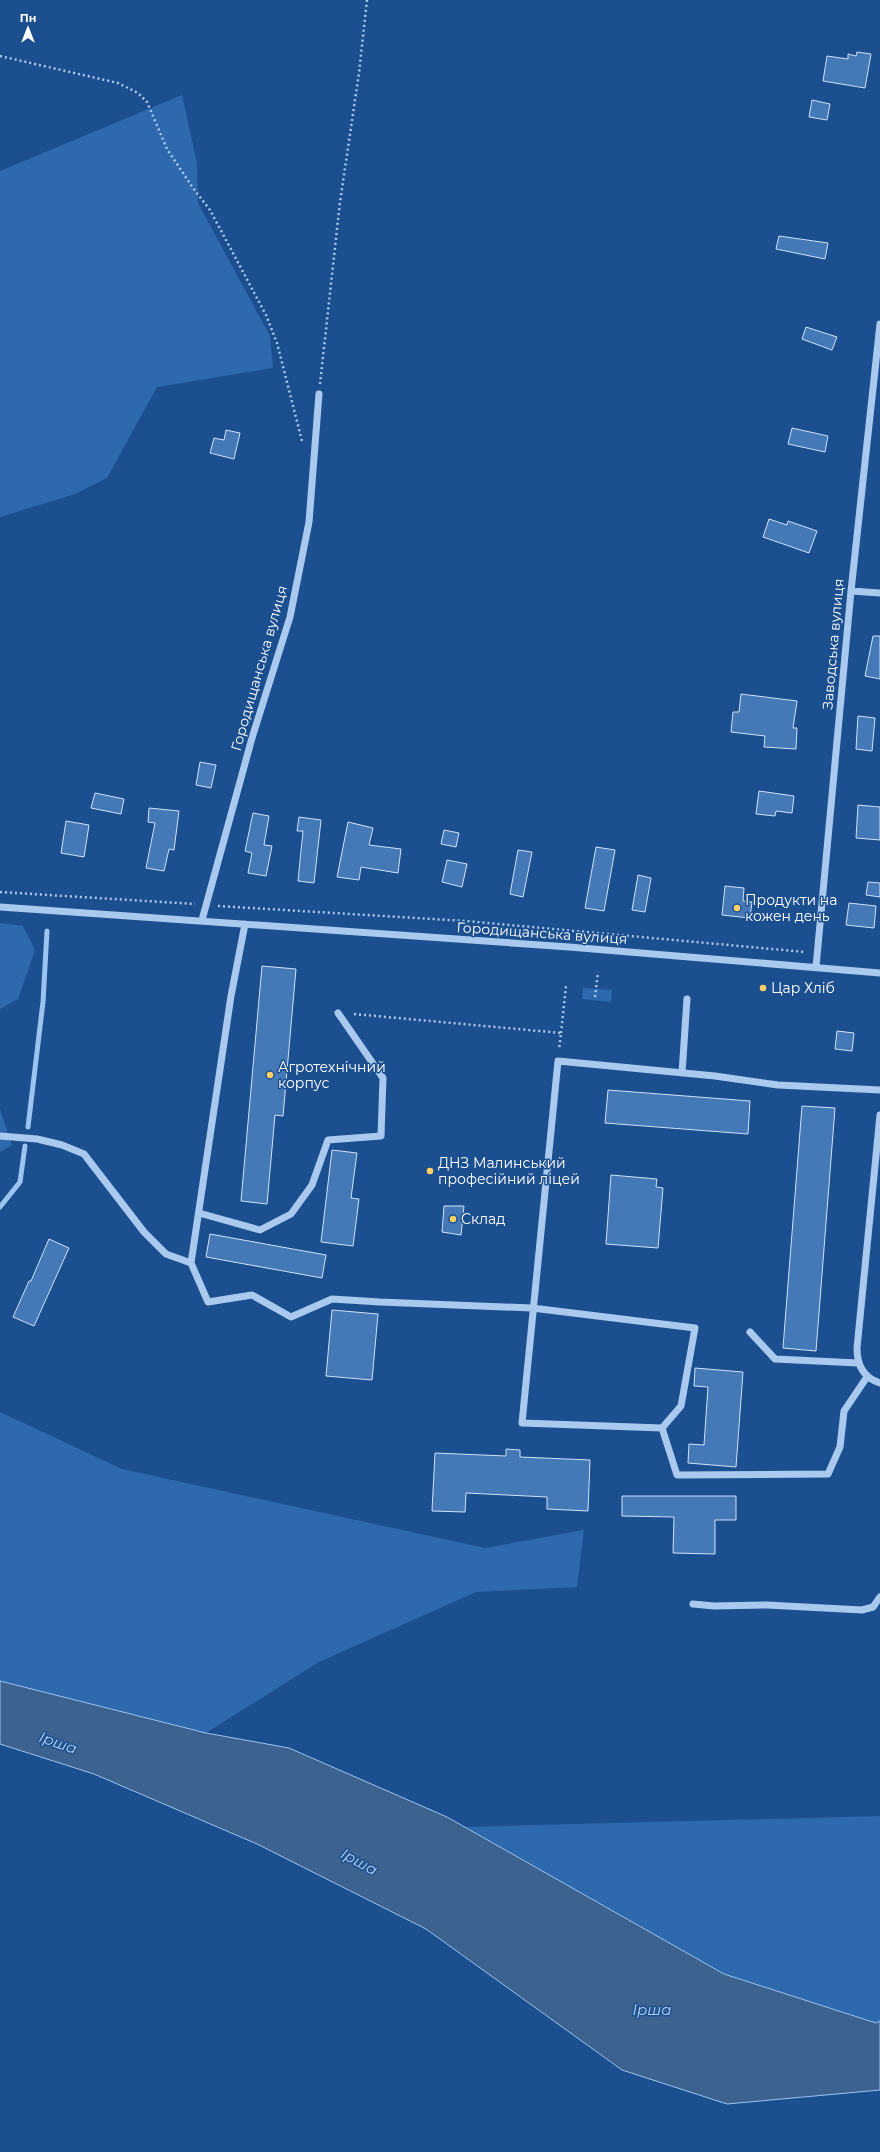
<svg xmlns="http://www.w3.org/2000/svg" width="880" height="2152" viewBox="0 0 880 2152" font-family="Montserrat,sans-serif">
<rect width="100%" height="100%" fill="#1b4f8f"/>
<path fill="#2e69ad" d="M182 95 197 163 198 203 270 336 273 368 157 387 107 478 75 494 0 517V171Z
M0 923 23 926 35 950 18 999 0 1009Z
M583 988 612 990 611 1002 582 999Z
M0 1109 12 1145 0 1152Z
M0 1412 122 1469 485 1548 584 1530 577 1587 476 1592 319 1662 206 1733 0 1681Z
M880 1816V2021L876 2023 724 1974 465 1827Z"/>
<path fill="#3c6290" stroke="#9cc4f0" d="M0 1681 206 1733 289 1748 447 1817 724 1974 876 2023 880 2021V2090L727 2104 622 2070 426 1929 257 1844 94 1774 0 1744Z"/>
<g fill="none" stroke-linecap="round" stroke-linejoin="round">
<path stroke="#9cc4f0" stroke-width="5" d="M28 1127 43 1002 47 931
M0 1207 20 1182 25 1146"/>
</g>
<path fill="#4478b7" stroke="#cfe3fa" d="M857 52 871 54 865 88 823 81 827 56 848 59V54L856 56Z
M812 100 830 104 827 120 809 117Z
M779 236 828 243 825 259 776 249Z
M806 327 837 337 832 350 802 339Z
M792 428 828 436 825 452 788 444Z
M226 430 240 433 234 459 210 453 214 438 224 440Z
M769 519 787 525 788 521 817 531 809 553 763 537Z
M873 636H880V679L865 676Z
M741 694 797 701 793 728H797L796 749 764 747 765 736 731 732 733 712H739Z
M858 716 875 718 872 751 856 749Z
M200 762 216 765 211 788 196 785Z
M759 791 794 796 792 813 776 811 775 816 756 814Z
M95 793 124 799 121 814 91 808Z
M858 805 880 807V840L856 838Z
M149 808 179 811 174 850 169 849 164 871 146 868 155 823 148 822Z
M253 813 269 816 264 845 272 846 266 876 248 873 252 853 245 851Z
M299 817 321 820 314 883 298 881 303 831H297Z
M66 821 89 825 84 857 61 853Z
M348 822 373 828 369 845 401 849 398 873 361 867 359 880 337 877Z
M444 830 459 833 456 847 441 844Z
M596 847 615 850 604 911 585 908Z
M518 850 532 852 523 897 510 894Z
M447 860 467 864 462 887 442 882Z
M638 875 651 878 645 912 632 910Z
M868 882 880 883V897L866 895Z
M725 886 744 888 743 901 752 902 750 918 722 915Z
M849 903 876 906 874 928 846 925Z
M262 966 296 969 283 1116 275 1115 267 1204 241 1201Z
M837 1031 854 1033 852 1051 835 1049Z
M608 1090 750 1101 748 1134 605 1123Z
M802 1106 835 1108 816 1351 783 1348Z
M332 1150 357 1153 351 1198 359 1199 353 1246 321 1242Z
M611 1175 657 1179 656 1187 663 1188 658 1248 606 1244Z
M444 1206H464L461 1235 442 1232Z
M210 1234 326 1255 322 1278 206 1257Z
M49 1239 69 1248 34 1326 13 1317 29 1281H31Z
M332 1310 378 1314 372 1380 326 1376Z
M695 1368 743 1372 736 1467 688 1463 689 1444 704 1445 708 1387 694 1386Z
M506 1449 520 1450V1457L590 1460 588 1511 547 1509V1497L466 1493 465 1512 432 1511 435 1453 506 1456Z
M622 1496H736V1520H715V1554L673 1553 674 1517 622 1516Z"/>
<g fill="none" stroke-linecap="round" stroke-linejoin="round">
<path stroke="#a9c9ee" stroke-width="2.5" stroke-dasharray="2 3" stroke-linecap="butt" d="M0 56 118 83 138 93 147 102 167 149 193 188 210 210 266 315 277 343 302 441
M320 384 340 202 359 73 367 0
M0 892 195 904
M218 906 466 921 805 952
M595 997 598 972
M354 1014 561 1033 559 1050
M561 1033 566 986"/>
<path stroke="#a9c9ee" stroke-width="7" d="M851 591 880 593
M0 907 569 947 880 973
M202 920 252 738 290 617 309 522 319 394
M816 967 851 591 880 324
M682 1073 687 999
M880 1115 857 1348C857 1365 864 1378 880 1383
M0 1136 37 1139 62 1145 84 1154 144 1232 166 1254 191 1263 231 996 245 924
M199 1213 260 1230 291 1214 312 1185 328 1140 381 1136 383 1078 338 1013
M191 1263 208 1302 252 1295 291 1317 332 1299 380 1302 532 1308 695 1328 681 1406 662 1428 522 1423 558 1061 715 1076 778 1085 880 1090
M750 1332 775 1359 858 1363
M662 1428 677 1475 828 1474 840 1447 844 1411 867 1377
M693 1604 714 1606 767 1605 862 1610 873 1607 880 1597"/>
</g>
<g fill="#ffd166" stroke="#1b4f8f" stroke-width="1.5">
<circle cx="737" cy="908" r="4"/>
<circle cx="763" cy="988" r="4"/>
<circle cx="270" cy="1075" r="4"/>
<circle cx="430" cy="1171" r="4"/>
<circle cx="453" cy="1219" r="4"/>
</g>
<g text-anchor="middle" stroke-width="3" stroke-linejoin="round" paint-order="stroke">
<g font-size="14" fill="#fff" stroke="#1b4f8f">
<text transform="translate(833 644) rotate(-85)" y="5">Заводська вулиця</text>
<text transform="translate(259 668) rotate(-74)" y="5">Городищанська вулиця</text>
<text transform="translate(542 933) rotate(4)" y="5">Городищанська вулиця</text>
</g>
<g font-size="14" fill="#fff" stroke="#1b4f8f" text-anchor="start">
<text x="745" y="905">Продукти на<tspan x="745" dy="16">кожен день</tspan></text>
<text x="771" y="993">Цар Хліб</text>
<text x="278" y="1072">Агротехнічний<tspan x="278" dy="16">корпус</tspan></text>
<text x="438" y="1168">ДНЗ Малинський<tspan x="438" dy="16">професійний ліцей</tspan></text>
<text x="461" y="1224">Склад</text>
</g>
<g font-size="15" font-style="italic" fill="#b5d3f5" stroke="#1b4f8f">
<text transform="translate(58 1743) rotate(19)" y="5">Ірша</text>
<text transform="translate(359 1862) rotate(29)" y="5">Ірша</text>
<text x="652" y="2015">Ірша</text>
</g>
</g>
<g transform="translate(28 28)" stroke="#1b4f8f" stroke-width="3" paint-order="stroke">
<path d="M0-3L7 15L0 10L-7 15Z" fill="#ffffff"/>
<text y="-6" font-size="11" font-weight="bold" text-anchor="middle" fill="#ffffff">Пн</text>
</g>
</svg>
